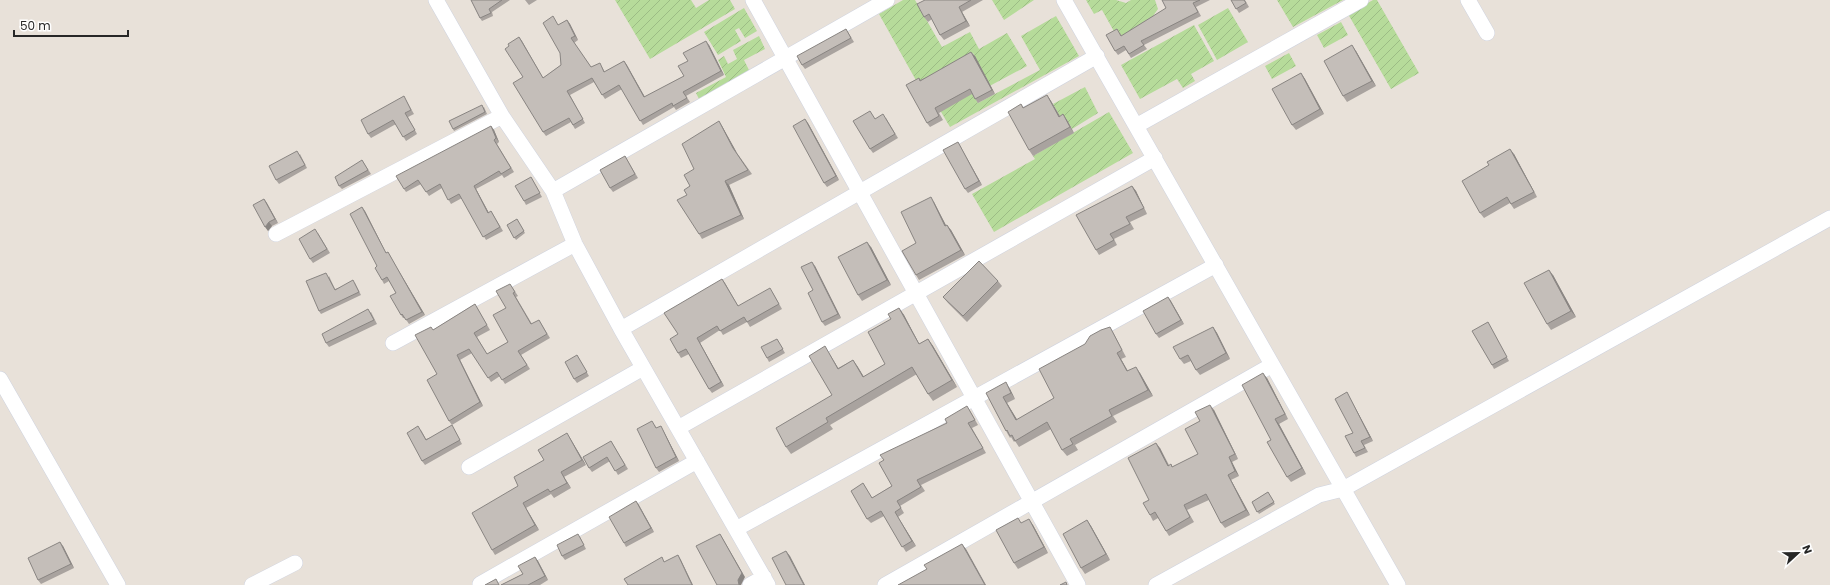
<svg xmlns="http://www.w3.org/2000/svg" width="1830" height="585" viewBox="0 0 1830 585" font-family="Poppins,sans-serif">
<defs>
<pattern id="garden-furrows" width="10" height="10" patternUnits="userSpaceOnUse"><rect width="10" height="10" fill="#b6db9a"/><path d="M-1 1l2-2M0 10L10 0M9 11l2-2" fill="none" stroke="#9cbc85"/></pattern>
</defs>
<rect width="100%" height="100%" fill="#e8e1d9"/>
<path fill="url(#garden-furrows)" d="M615 0H691L696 8 709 0H730L735 9 650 59Z
M903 0H915L942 47 970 32 979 49 1007 33 1027 66 984 89 980 67 973 53 918 84 879 14Z
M992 0H1034L1004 20Z
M1086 0H1116L1126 3 1131 0H1155L1158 9 1153 16 1156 20 1124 40 1116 35 1102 10 1094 14Z
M1277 0H1343L1293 27Z
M1373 0H1377L1419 73 1391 89 1348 14Z
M744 8 757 31 745 38 739 28 735 30 741 41 718 55 704 32Z
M1228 8 1248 42 1217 60 1198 25Z
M1056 16 1079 56 950 127 931 95 972 92 978 103 1040 70 1021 36Z
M1341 22 1348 35 1324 48 1317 35Z
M1194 25 1214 61 1191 74 1195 81 1183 88 1177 79 1140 99 1121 65Z
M759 36 765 49 744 60 751 74 700 101 696 93 726 77 718 60 724 56 728 64 737 59 733 50Z
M1289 53 1296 66 1272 79 1265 66Z
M1085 87 1098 113 1072 129 1067 120 1063 122 1053 104Z
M1109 112 1133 153 994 232 972 194 1035 159 1033 156Z"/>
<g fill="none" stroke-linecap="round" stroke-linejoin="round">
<g stroke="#cfd3df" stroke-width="16">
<path id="minor" d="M436 0 502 116 553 191 575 244 621 329 768 585
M753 0 1078 585
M1064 0 1398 585
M1468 0 1487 33
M1136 126 1361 0
M553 191 887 0
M276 234 502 116
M621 329 1097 56
M393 343 575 244
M0 379 118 585
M678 428 1155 158
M469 467 643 368
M736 529 1216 265
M480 584 697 461
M252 585 295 563
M750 585 764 577
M885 585 1272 365
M1156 585 1319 495 1343 489 1830 218"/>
</g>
<use href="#minor" stroke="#fff" stroke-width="15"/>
</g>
<path fill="#a9a39f" d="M471 0H510L492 12 493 16 482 21 480 18Z
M525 0H537L529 5Z
M925 0H983L962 12 970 26 944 40 940 35 932 19 928 22 924 17Z
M1162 0H1210L1196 7 1201 16 1144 45 1147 49 1131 58 1126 50 1118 55 1115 51 1120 33 1122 36 1166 8Z
M1231 0H1245L1249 7 1239 13Z
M567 20 570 24 578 40 574 43 591 67H602L605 72 624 61 645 97 684 76 688 61 709 45 724 75 686 96 690 102 676 110 674 107 643 125 622 89 605 99 594 82 570 95 585 123 575 129 571 122 546 136 543 132 523 77 509 46 519 37 543 78 561 65 559 25Z
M846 29 854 42 805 69 802 65Z
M1356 51 1376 86 1347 102 1343 96Z
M975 56 995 94 978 103 972 94 939 113 943 120 930 127 927 123 920 80Z
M1301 73 1305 79 1324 114 1296 130 1292 125Z
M1047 95 1051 101 1060 116 1067 120 1074 133 1033 156 1029 150 1021 104 1024 108Z
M406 100 414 114 408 117 417 134 406 141 396 124 371 138 368 134Z
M484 107 487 114 454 131 453 129Z
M886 118 898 138 873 153 870 149 876 119Z
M719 121 722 126 737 153 752 174 729 185 744 219 702 239 699 234 687 195 694 169Z
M808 123 839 180 827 187 824 183Z
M491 126 494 130 499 142 497 144 514 172 504 178 502 175 476 189 489 213 491 211 503 231 486 240 462 198 451 204 442 188 429 196 421 184 406 192 404 189Z
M958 142 982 185 968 193 965 189Z
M300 154 307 168 279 184 276 180Z
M1514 154 1537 197 1514 209 1510 203 1484 218 1480 213Z
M625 156 638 178 613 192 610 188Z
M362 160 371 174 342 189 339 186Z
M531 177 542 197 526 205 524 201Z
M1132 186 1136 191 1147 214 1130 222 1134 229 1114 239 1117 245 1099 255 1096 250Z
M264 199 278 223 272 226 268 231Z
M934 202 946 226 951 230 965 255 919 280 916 275V243Z
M365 211 386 253 388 252 390 256 425 315 409 324 405 318H403L401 315 396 293 389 281 384 284 382 280 377 266Z
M517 219 525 233 516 240 507 225Z
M318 233 330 253 313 263 310 259Z
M871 247 891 285 862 301 858 295Z
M815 266 841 318 825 326 822 322 813 290Z
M1553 275 1576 317 1551 330 1547 324Z
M329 276 335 289 355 283 361 295 321 314 319 311Z
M722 279 738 306 773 293 782 309 750 327 747 322 723 335 720 330 700 343 724 386 712 393 709 389 689 354 681 358 678 353V334Z
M998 281 1002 286 967 322 948 303 943 297Z
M510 284 518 296 516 297 532 324 539 320 550 338 521 355 530 369 505 384 500 376 491 382 472 353 460 360 483 406 452 425 449 421 433 330 475 304 490 330 477 337 487 354 508 342 506 308Z
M1168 297 1184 324 1159 338 1156 334Z
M899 308 904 315 919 344 928 339 933 346 957 387 933 401 928 394 917 374 830 425 833 429 791 454 786 447 832 395 829 353 838 368 853 360 864 377 885 364 891 319Z
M371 312 377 324 329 347 326 343Z
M1488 322 1509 361 1494 369 1492 365Z
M1110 327 1114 334 1126 357 1121 359 1128 371 1140 373 1153 396 1113 416 1117 422 1075 445 1078 450 1067 456 1062 450 1051 429 1019 447 1015 441 1014 442 1011 437 1010 438 1006 431 986 393 1010 389 1015 399 1007 403 1017 420 1054 398 1085 344Z
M1213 327 1217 333 1230 359 1200 375 1196 370 1191 361 1184 364 1180 359Z
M777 339 785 353 769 362 767 358Z
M577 355 589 376 577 383 574 379Z
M1267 378 1288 419 1279 424 1306 474 1291 482 1287 477 1271 440Z
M1349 396 1373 441 1364 445 1368 452 1356 457 1354 453 1353 433Z
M1214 410 1238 459 1232 462 1239 476 1231 480 1250 515 1225 528 1221 523 1209 500 1187 510 1194 522 1169 536 1158 518 1153 521 1150 515 1149 500 1160 448 1169 465 1173 467 1198 454 1200 421Z
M970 411 978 425 972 428 986 453 921 485 925 491 900 506 904 513 898 517 916 546 906 552 884 516 871 523 867 519 863 483 872 498 892 486 947 423Z
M655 425 656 428 663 430 679 461 659 472 656 468Z
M454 429 462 444 425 465 422 461 421 430 426 439Z
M570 438 586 465 564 477 571 488 554 498 551 494 526 508 539 530 495 555 492 550 518 486 544 460Z
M611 441 628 469 618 475 610 461 592 472 589 468Z
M1268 492 1275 504 1259 514 1252 502Z
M636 501 654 532 626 547 624 543Z
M1087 520 1091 526 1110 560 1085 574 1081 568Z
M1021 523 1033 525 1048 553 1018 569 1014 563Z
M580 537 586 549 565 560 562 556Z
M63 546 74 568 41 584 38 580Z
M535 557 538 561 548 580 540 585H501L523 574Z"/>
<path fill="#898582" d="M959 7 962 12 970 26 966 21Z
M567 20 570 24 578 40 575 36Z
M519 37 522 41 546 83 543 78Z
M706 41 709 45 724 75 721 71Z
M1352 45 1356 51 1376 86 1372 81Z
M971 52 975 56 995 94 992 90Z
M624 61 627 65 647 101 644 97Z
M1301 73 1305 79 1324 114 1320 109Z
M1047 95 1051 101 1063 122 1059 117Z
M1063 114 1067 120 1074 133 1070 127Z
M805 119 808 123 839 180 836 176Z
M719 121 722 126 737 153 733 148Z
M491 126 494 130 499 142 496 138Z
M958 142 960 146 982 185 979 181Z
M1510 149 1514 154 1537 197 1534 192Z
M725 181 729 185 744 219 741 215Z
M474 186 476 189 491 217 488 213Z
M1132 186 1136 191 1147 214 1144 208Z
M931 197 934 202 949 231 945 226Z
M264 199 267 203 278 223 275 219Z
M362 207 365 211 388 257 386 253Z
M269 222 272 226 268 231 265 227Z
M947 225 951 230 965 255 961 250Z
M867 242 871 247 891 285 887 280Z
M388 252 390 256 425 315 422 312Z
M812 262 815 266 841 318 838 314Z
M1549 270 1553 275 1576 317 1571 311Z
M722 279 725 283 741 311 738 306Z
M1168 297 1171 301 1184 324 1181 320Z
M899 308 904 315 923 351 919 344Z
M1213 327 1217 333 1230 359 1226 353Z
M697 338 700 343 724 386 721 382Z
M928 339 933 346 957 387 952 380Z
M825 346 829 353 843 376 838 369Z
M1117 353 1121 359 1131 377 1127 371Z
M457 355 460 360 483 406 480 402Z
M853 360 858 367 868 384 863 377Z
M1136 367 1140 373 1153 396 1148 390Z
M1263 373 1267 378 1288 419 1285 414Z
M1006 382 1010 389 1015 399 1011 393Z
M1347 392 1349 396 1373 441 1370 437Z
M1003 397 1007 403 1021 426 1016 420Z
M1210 405 1214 410 1238 459 1235 454Z
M1275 419 1279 424 1306 474 1302 468Z
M661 426 663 430 679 461 676 457Z
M567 433 570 438 586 465 582 460Z
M1156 443 1160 448 1171 471 1168 466Z
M1229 457 1232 462 1239 476 1235 471Z
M561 472 564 477 571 488 567 483Z
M1228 475 1231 480 1250 515 1246 510Z
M636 501 639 505 654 532 651 528Z
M523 503 526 508 539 530 535 525Z
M895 512 898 517 916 546 912 541Z
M1029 519 1033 525 1048 553 1044 547Z
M1087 520 1091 526 1110 560 1106 554Z
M720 534 723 539 745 577 741 585H739Z
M60 542 63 546 74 568 71 564Z
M962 544 966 549 986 585H985Z
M786 551 790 556 805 585H804Z
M678 555 681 560 693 585H692Z
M535 557 538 561 548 580 545 576Z"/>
<path fill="#c4beb9" stroke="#898582" d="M471 0H502L489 9 491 13 480 18Z
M925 0H971L959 7 966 21 940 35 929 14 924 17 917 4Z
M1162 0H1200L1193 3 1198 12 1141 41 1144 45 1129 54 1124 46 1115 51 1106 35 1117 29 1121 36 1166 8Z
M1231 0H1244L1246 3 1236 9Z
M553 16 558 25 567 20 575 36 571 38 591 67 600 63 604 72 624 61 644 97 684 76 678 66 688 61 683 53 706 41 721 71 683 92 687 98 673 106 672 103 640 121 619 85 602 95 592 78 567 91 583 119 573 125 569 118 543 132 513 83 523 77 505 49 509 46 508 44 519 37 543 78 561 65 560 53 543 23Z
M846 29 851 38 802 65 797 56Z
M1352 45 1372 81 1343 96 1324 61Z
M971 52 992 90 975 99 970 89 935 108 939 116 927 123 906 85 919 78 920 81Z
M1301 73 1320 109 1292 125 1272 89Z
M1047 95 1059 117 1063 114 1070 127 1029 150 1008 112 1021 104 1023 108Z
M404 96 411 110 405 113 415 130 403 137 393 120 368 134 361 120Z
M482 105 485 112 453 129 449 121Z
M870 111 875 119 883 114 895 134 870 149 853 121Z
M805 119 836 176 824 183 793 126Z
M719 121 733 148 748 170 725 181 741 215 699 234 677 200 687 195 684 190 690 186 684 175 694 169 682 144Z
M491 126 496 138 494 140 511 168 501 174 499 171 474 186 488 213 491 211 500 227 483 237 459 194 448 200 440 184 426 192 418 180 404 189 396 176Z
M958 142 979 181 965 189 943 150Z
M1510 149 1534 192 1511 204 1507 197 1480 213 1462 181 1489 165 1487 162Z
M297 151 305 165 276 180 269 166Z
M625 156 635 174 610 188 600 170Z
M362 160 368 170 339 186 335 177Z
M531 177 540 193 524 201 515 186Z
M1132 186 1144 208 1126 217 1130 224 1110 234 1114 240 1096 250 1076 215Z
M931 197 945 226 947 225 961 250 916 275 902 251 916 243 901 212Z
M264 199 275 219 269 222 265 227 253 205Z
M362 207 386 253 388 252 422 312 406 320 402 314 401 315 390 296 396 293 387 277 382 280 375 268 377 266 350 214Z
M517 219 524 231 514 238 507 225Z
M315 229 327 249 310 259 299 239Z
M867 242 887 280 858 295 838 257Z
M979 261 998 281 963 316 943 297Z
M812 262 838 314 822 322 808 293 813 290 801 267Z
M1549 270 1571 311 1547 324 1524 283Z
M326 273 335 290 353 280 359 292 319 311 306 281Z
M722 279 738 306 770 288 779 304 747 322 744 317 720 331 717 326 697 338 721 382 709 389 686 349 678 353 670 339 678 334 664 313Z
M510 284 515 292 513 293 531 324 539 320 547 334 518 351 527 365 502 380 497 372 488 378 469 349 457 355 480 402 449 421 427 380 437 374 415 335 431 327 433 330 475 304 487 325 474 333 487 354 508 342 493 315 506 308 496 291Z
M1168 297 1181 320 1156 334 1143 311Z
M899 308 919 344 928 339 952 380 928 394 912 367 826 418 828 422 786 447 776 428 832 395 809 356 825 346 838 369 853 360 863 377 885 364 868 332 891 319 888 314Z
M368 309 374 320 326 343 322 334Z
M1488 322 1507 357 1492 365 1472 331Z
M1110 327 1122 350 1117 353 1127 371 1136 367 1148 390 1109 410 1112 416 1070 439 1073 444 1062 450 1047 422 1015 441 1012 435 1010 436 1007 430 1006 431 986 393 1006 382 1011 393 1003 397 1016 420 1054 398 1039 369 1085 344 1090 336 1101 330Z
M1213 327 1226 353 1196 370 1188 355 1180 359 1173 347Z
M777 339 783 349 767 358 761 347Z
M577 355 587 372 574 379 565 362Z
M1263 373 1285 414 1275 419 1302 468 1287 477 1267 442 1271 440 1242 385Z
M1347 392 1370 437 1361 441 1365 448 1354 453 1345 436 1353 433 1335 399Z
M1210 405 1235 454 1229 457 1235 471 1228 475 1246 510 1221 523 1206 494 1184 505 1190 517 1166 531 1155 512 1150 515 1143 503 1149 500 1128 458 1156 443 1168 466 1171 464 1172 467 1198 454 1185 429 1200 421 1195 412Z
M967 406 975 420 968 423 983 448 917 480 921 487 897 501 901 508 895 512 912 541 902 547 881 511 867 519 851 491 863 483 872 498 892 486 879 463 884 460 880 455 947 423 945 419Z
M652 421 656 428 661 426 676 457 656 468 637 429Z
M452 425 460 440 422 461 407 433 418 426 426 440Z
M567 433 582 460 561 472 567 483 550 492 548 489 523 503 535 525 492 550 472 513 518 486 514 477 544 460 538 450Z
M611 441 625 465 615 471 607 457 589 468 583 457Z
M1268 492 1274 502 1257 512 1252 502Z
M636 501 651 528 624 543 609 517Z
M1018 518 1021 523 1029 519 1044 547 1014 563 996 530Z
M1087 520 1106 554 1081 568 1063 534Z
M578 534 584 545 562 556 557 545Z
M720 534 742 573 738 580 739 585H717L696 546Z
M60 542 71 564 38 580 28 558Z
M962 544 985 585H898L927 569 924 565Z
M786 551 804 585H786L772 558Z
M678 555 692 585H628L624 579 662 557 664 562Z
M535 557 545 576 528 585H501L523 574 518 566Z
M496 579 499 585H485Z
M1066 582 1067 585H1060Z"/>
<g transform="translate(1798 553) rotate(68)" stroke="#ffffff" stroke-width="3" paint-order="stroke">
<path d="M0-3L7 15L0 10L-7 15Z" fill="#272727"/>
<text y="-6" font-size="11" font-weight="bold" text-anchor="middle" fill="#272727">N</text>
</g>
<path d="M14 30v6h114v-6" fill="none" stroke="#272727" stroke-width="2"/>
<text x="20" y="30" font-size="12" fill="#272727" stroke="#ffffff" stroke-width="3" paint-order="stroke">50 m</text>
</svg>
